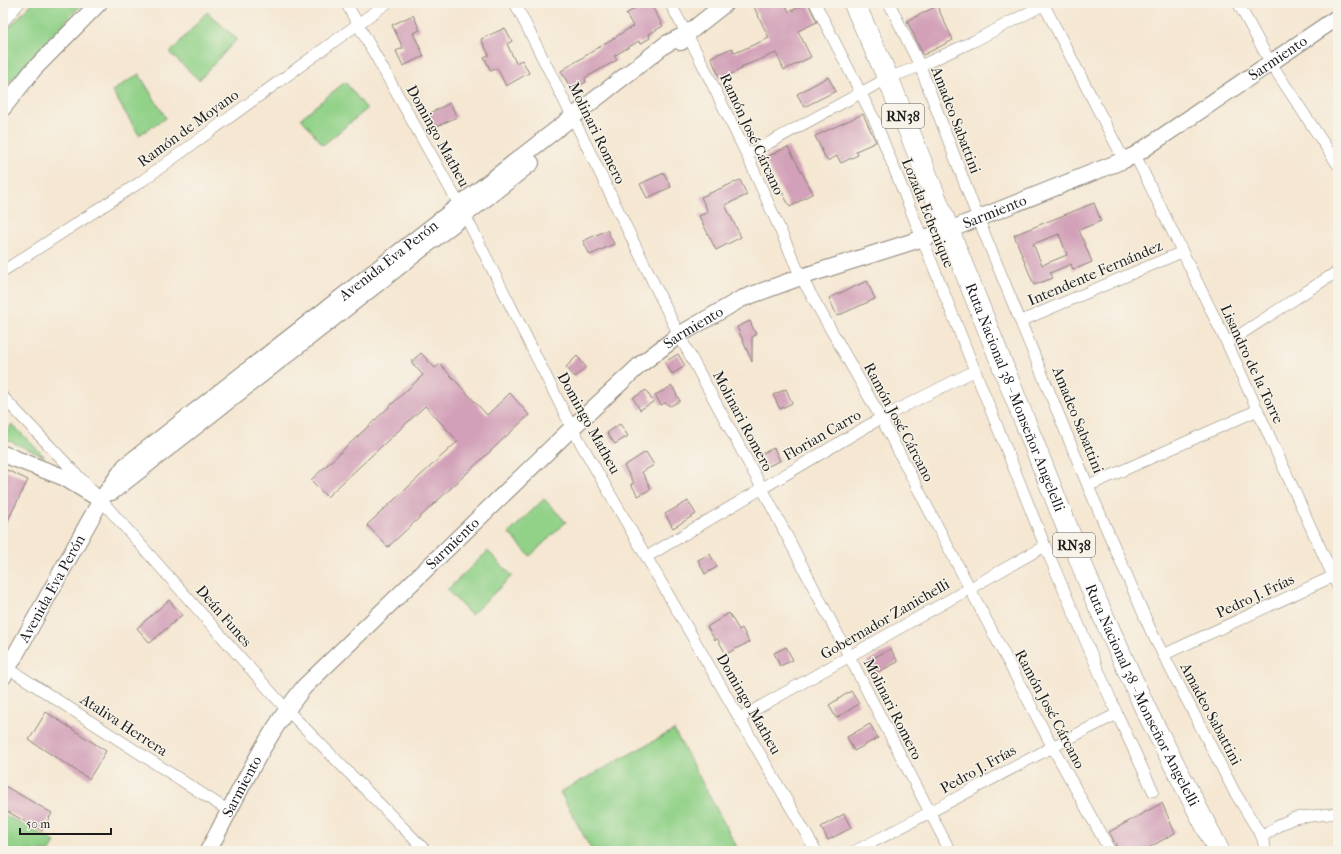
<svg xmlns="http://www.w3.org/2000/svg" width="1341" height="854" viewBox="0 0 1341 854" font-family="'IM FELL French Canon',serif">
<rect width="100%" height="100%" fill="#f7f3e8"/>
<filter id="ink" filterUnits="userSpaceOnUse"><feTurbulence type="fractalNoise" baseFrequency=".025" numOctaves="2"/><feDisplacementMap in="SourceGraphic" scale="8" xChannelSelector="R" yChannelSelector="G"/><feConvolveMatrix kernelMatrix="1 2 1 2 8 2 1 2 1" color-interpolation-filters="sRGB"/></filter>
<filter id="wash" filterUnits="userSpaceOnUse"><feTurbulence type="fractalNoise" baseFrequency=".012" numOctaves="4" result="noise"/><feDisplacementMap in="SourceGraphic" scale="16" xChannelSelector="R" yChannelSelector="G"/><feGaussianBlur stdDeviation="0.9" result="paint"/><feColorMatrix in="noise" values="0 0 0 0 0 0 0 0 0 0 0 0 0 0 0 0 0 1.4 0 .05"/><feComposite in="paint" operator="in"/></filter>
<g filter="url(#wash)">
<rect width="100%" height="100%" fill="#f5e7d2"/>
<path fill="#91d188" stroke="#567652" d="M32 3H83L3 89V34Z
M207 12 237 39 199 80 170 53Z
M139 74 166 118 139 135 112 91Z
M345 82 367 109 323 145 301 118Z
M12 424 45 457 3 438Z
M544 499 566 522 530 556 509 533Z
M488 551 512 576 471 615 447 590Z
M674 730 739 851H592L560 792Z
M3 814 55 842 50 851H3Z"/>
<g id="blocks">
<path fill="#d2a0b8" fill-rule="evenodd" d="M633 3H650L663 26 649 34 650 38 640 44 639 41 614 56 617 60 585 78 586 82 572 90 561 71 633 26 626 14 634 9Z
M752 3H785L789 12 808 3 817 22 798 31 811 57 784 70 776 53 741 67 742 69 720 79 711 57 732 48 735 53 769 38Z
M937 6 953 40 923 55 907 21Z
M413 15 420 30 413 33 424 56 403 66 396 51 403 48 392 25Z
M505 28 512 41 507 44 516 63 522 60 529 73 506 86 497 68 491 71 484 57 489 55 481 39Z
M828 77 836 91 804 107 797 94Z
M450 103 457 117 433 128 426 115Z
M863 114 876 142 856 151 858 155 841 163 837 156 827 161 815 136Z
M788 147 813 193 790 207 764 158Z
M664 173 671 187 647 198 640 184Z
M740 180 747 195 725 205 741 237 716 250 699 216 708 212 701 197Z
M1094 203 1101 221 1079 230 1092 262 1073 270 1071 264 1050 273 1053 278 1034 285 1014 235ZM1059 234 1067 255 1042 265 1033 244Z
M607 230 614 244 590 255 583 241Z
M867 281 875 299 837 316 829 298Z
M750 321 756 335 752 337V362L737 327Z
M421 353 435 368 440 364 487 415 510 393 529 415 388 547 367 525 458 441 425 406 327 497 311 480 423 375 411 362Z
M678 354 685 366 672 374 665 362Z
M577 356 586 367 575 377 566 367Z
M672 386 680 401 670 406 665 403 661 405 655 395Z
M786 389 792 403 780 409 773 395Z
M646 390 653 402 640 410 633 398Z
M620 424 628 436 615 444 607 433Z
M774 448 780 461 766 467 761 454Z
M646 452 654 465 642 472 651 489 638 496 631 484 634 483 624 466Z
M7 470 28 480 3 530V481Z
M688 501 696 514 673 528 665 514Z
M710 554 717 567 705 574 698 560Z
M169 600 182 615 150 643 137 628Z
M729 613 739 630 742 628 749 642 726 654 717 638 715 640 707 627Z
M786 647 793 660 780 666 774 653Z
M891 649 898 662 874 674 867 661Z
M851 691 859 704 836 718 829 705Z
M46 712 106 751 89 779 29 740Z
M870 724 878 738 854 751 847 737Z
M3 785 52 813 42 831 3 809Z
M1162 803 1175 833 1143 851H1119L1109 832Z
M844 814 851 828 828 840 821 827Z"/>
</g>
</g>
<g filter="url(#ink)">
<use href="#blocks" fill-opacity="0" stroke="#888277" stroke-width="1"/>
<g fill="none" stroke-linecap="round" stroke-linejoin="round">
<g stroke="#888277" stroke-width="12">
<path id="street" d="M346 3 465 215 572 428 816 851
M515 3 577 126 679 335 762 488 950 851
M670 3 699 57 747 155 801 277 881 418 1052 746 1110 851
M815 3 876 123 1045 546 1117 714 1153 791
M889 3 920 66 978 218 1088 486 1151 631 1234 791 1262 837 1266 851
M1043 3 1124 160
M1238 3 1270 62 1338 165
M3 22 19 3
M747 155 888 78 920 66 974 41 1047 3
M1135 155 1227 343 1338 587
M3 271 142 181 387 3
M1021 321 1182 252
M1227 343 1338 271
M3 397 101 500 286 709 426 851
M1088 486 1258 410
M648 556 881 418 974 371
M1163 655 1338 574
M3 665 229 811
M740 718 1045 546
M1262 837 1281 824 1294 818 1338 813
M855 851C943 807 1028 758 1117 714"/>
</g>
<g stroke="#888277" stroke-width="18">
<g id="secondary">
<path d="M681 42 687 34 726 3"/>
<path d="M3 108 33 70 99 3"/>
<path d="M3 454 63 477 101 500"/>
<path d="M112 492 531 163"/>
<path id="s1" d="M3 677 101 500 125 466 666 44 687 34"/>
<path id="s2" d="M208 851C238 795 264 737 304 687L572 428 641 364 679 335 741 299 801 277 949 230 1124 160 1135 155 1338 17"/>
</g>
</g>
<g stroke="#888277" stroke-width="22">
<g id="highway">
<path id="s3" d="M854 3 888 78 1096 600 1146 710 1219 851"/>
</g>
</g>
<use href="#street" stroke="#fff" stroke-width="11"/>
<use href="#secondary" stroke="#fff" stroke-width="16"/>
<use href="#highway" stroke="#fff" stroke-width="21"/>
</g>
</g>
<g text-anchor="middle" stroke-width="3" stroke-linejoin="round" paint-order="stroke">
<g fill="#f7f3e8" stroke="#5e5c59" stroke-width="1">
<rect x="882" y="104" width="42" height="24" rx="3"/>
<rect x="1053" y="533" width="42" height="24" rx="3"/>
</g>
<g font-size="14" font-weight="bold" fill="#1c1c1c">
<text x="903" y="121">RN38</text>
<text x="1074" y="550">RN38</text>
</g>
<g font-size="15" fill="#1c1c1c" stroke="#f7f3e8">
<text dy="5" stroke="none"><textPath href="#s2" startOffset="1369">Sarmiento</textPath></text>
<text transform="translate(956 120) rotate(69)" y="5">Amadeo Sabattini</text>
<text transform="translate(188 128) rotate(-36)" y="5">Ramón de Moyano</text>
<text transform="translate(597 133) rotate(64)" y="5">Molinari Romero</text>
<text transform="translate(752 134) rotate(65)" y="5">Ramón José Cárcano</text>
<text transform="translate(438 136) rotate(61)" y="5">Domingo Matheu</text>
<text dy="5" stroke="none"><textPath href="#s2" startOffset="1045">Sarmiento</textPath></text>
<text transform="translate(928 213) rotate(68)" y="5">Lozada Echenique</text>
<text dy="5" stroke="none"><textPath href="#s1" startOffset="578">Avenida Eva Perón</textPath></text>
<text transform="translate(1095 273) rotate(-23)" y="5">Intendente Fernández</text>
<text dy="5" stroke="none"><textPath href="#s2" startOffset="721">Sarmiento</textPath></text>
<text transform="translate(1252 364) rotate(65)" y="5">Lisandro de la Torre</text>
<text dy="5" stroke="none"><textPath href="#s3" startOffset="426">Ruta Nacional 38 - Monseñor Angelelli</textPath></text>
<text transform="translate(1078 420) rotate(68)" y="5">Amadeo Sabattini</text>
<text transform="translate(743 421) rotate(62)" y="5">Molinari Romero</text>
<text transform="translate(899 422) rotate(62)" y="5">Ramón José Cárcano</text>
<text transform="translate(589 423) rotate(61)" y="5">Domingo Matheu</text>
<text transform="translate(822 435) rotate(-30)" y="5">Florian Carro</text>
<text dy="5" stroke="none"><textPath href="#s2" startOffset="397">Sarmiento</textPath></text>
<text dy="5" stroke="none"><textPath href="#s1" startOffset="101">Avenida Eva Perón</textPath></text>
<text transform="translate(1255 596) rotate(-25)" y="5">Pedro J. Frías</text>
<text transform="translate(224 616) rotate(49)" y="5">Deán Funes</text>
<text transform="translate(885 619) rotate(-30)" y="5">Gobernador Zanichelli</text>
<text dy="5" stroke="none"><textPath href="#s3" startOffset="750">Ruta Nacional 38 - Monseñor Angelelli</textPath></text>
<text transform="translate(749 704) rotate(60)" y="5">Domingo Matheu</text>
<text transform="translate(893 709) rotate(63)" y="5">Molinari Romero</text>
<text transform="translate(1050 709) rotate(62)" y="5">Ramón José Cárcano</text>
<text transform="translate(1211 714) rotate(62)" y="5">Amadeo Sabattini</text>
<text transform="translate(124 725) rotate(33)" y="5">Ataliva Herrera</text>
<text transform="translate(978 769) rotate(-29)" y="5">Pedro J. Frías</text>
<text dy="5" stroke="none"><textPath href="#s2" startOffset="73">Sarmiento</textPath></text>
</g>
</g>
<rect width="1341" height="854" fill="none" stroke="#f7f3e8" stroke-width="16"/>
<path d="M20 828v6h91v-6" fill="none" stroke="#1c1c1c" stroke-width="2"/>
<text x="26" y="828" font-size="12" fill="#1c1c1c" stroke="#f7f3e8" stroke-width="3" paint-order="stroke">50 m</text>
</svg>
